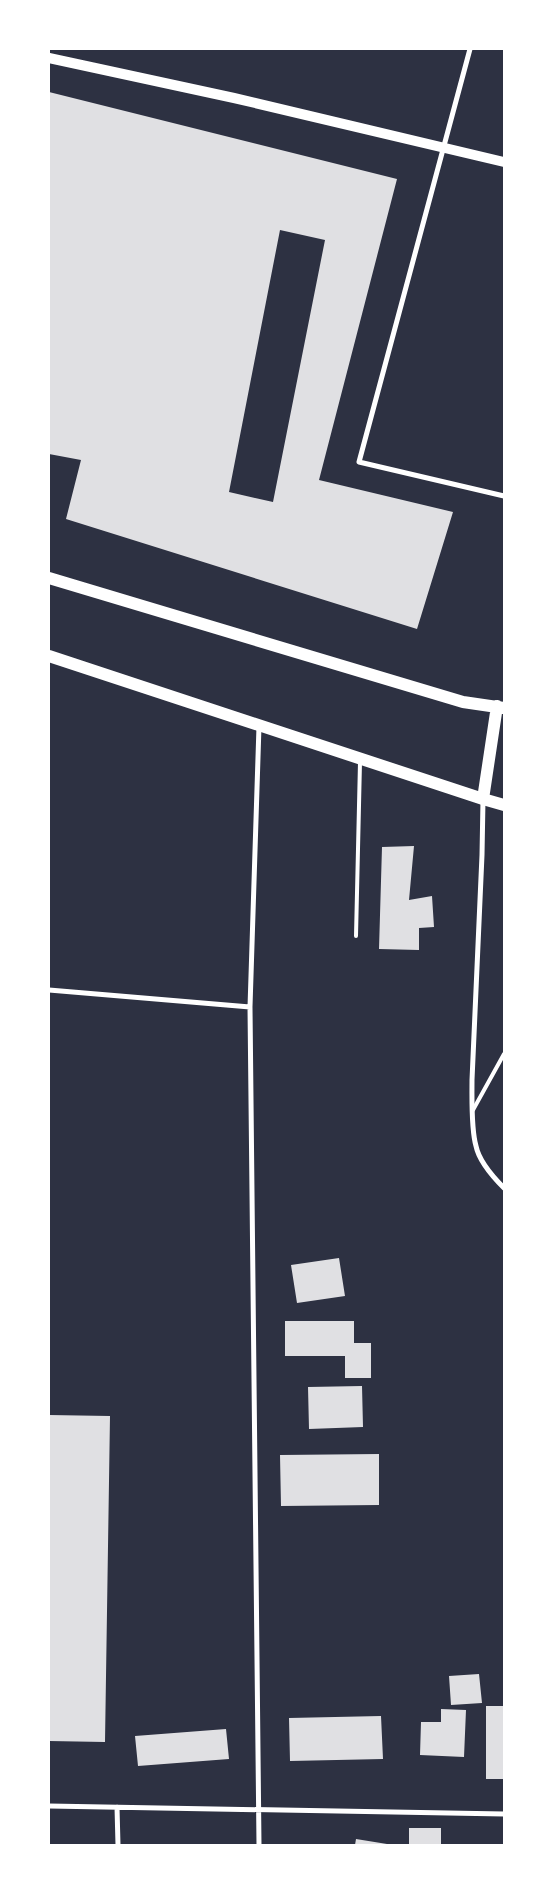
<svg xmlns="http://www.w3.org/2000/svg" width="553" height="1894" viewBox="0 0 553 1894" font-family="Figtree,sans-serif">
<rect width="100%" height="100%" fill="#2d3142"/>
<path fill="#e0e0e3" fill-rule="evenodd" d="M49 92 397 179 319 480 453 512 417 629 66 519 81 460 49 454ZM280 230 325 240 273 502 229 492Z
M414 846 409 900 432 896 434 927 419 928V950L379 949 382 847Z
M339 1258 345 1296 297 1303 291 1265Z
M285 1321H354V1343H371V1378H345V1356H285Z
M362 1386 363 1427 309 1429 308 1387Z
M49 1415 110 1416 105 1742 49 1741Z
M379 1454V1505L281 1506 280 1455Z
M479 1674 482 1703 451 1705 449 1676Z
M486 1706H504V1779H486Z
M441 1709 466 1710 464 1757 420 1755 421 1722H441Z
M381 1716 383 1759 290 1761 289 1718Z
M226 1729 229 1759 138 1766 135 1736Z
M409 1828H441V1845H409Z
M356 1839 387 1844V1845H355Z"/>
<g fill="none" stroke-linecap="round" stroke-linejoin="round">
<path stroke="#fff" stroke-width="4" d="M356 936 360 762
M473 1110 504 1054"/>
<path stroke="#fff" stroke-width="5" d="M470 49 359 462 504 496
M483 800 482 855 472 1080C472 1098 471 1129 476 1146 479 1161 494 1178 504 1188
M49 990 250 1007
M49 1806 504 1814
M117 1807 118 1845
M259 1845 250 1007 259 726"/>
<path stroke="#fff" stroke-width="10" d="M49 58 234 98 504 162"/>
<path stroke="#fff" stroke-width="12" d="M49 578 463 702 504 708
M49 656 483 799 504 805
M483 799 497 706"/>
</g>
<rect width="553" height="1894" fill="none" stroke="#ffffff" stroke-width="100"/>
</svg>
